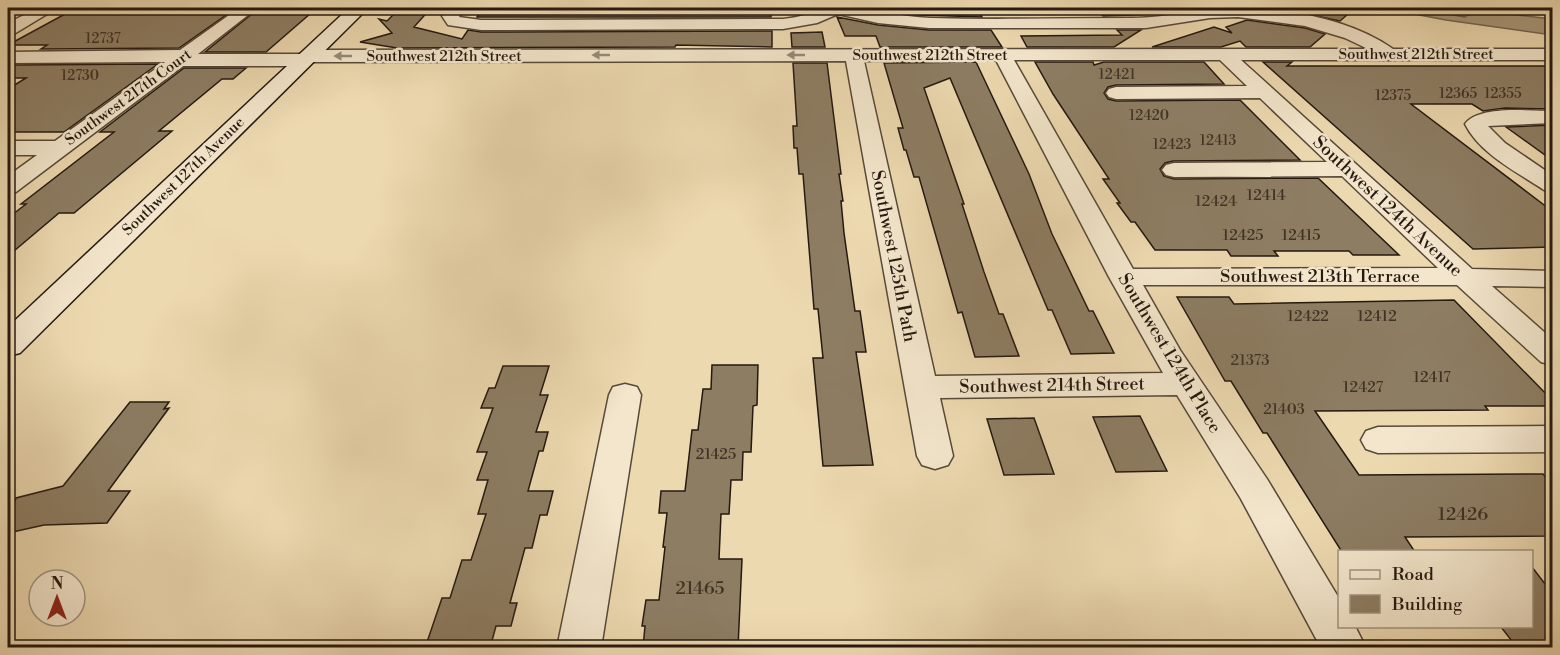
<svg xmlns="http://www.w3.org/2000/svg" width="1560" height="655" viewBox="0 0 1560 655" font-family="'Libre Bodoni',serif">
<rect width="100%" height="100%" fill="#edd9b0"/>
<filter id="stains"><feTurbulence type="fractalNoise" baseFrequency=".00333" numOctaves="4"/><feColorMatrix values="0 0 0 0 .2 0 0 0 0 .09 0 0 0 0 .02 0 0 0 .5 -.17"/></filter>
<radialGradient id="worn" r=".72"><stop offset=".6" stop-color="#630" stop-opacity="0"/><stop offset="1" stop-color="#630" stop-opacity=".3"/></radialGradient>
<path fill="#a9987a" stroke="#746550" stroke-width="1.5" d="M1382 8H1454L1552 19V35L1446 20Z"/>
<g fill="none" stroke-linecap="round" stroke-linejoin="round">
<path stroke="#675845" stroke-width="1.5" d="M1412 8 1465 17 1468 15 1467 8"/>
</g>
<path fill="#8d7d63" stroke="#251910" stroke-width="1.5" d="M76 8H236L179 48 41 49 47 45H8Z
M259 8H306L299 13H311L266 52H205Z
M400 8H431L414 27 462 39 468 30 481 32 772 31V47L676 45 675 47 397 48 360 42 392 33 379 19 387 21Z
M484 8H771V17H477Z
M867 8H977L982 17 918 15Z
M1095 8H1178L1164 14 1103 16Z
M1286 8H1319L1348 14 1340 21 1283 9Z
M837 17 878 25 929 30H991L1002 47H880L876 36H845Z
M1247 20 1305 28 1325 34 1310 47H1246L1240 41 1221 47H1152L1214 27 1232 33 1226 27Z
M1117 30H1141L1114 47H1027L1021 36 1122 35Z
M822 32 825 47H792L791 33Z
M976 62 1029 174 1052 234 1089 311H1093L1114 353 1071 354 1052 310H1048L950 78 924 88 964 204H962L984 272 999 314H1003L1019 356 975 357 962 312 958 313 919 177H914L906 150H904L898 128H903L884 63Z
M1035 62H1093L1094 65 1104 62H1204L1224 84 1116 85 1108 87 1104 93 1108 99 1116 101 1240 100 1300 160 1173 161 1165 163 1160 169 1164 176 1174 179 1318 178 1399 255H1353L1349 251H1274L1278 256H1231L1227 250H1155L1135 222H1131L1117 203H1120L1103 179H1109L1053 94Z
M1263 62H1292L1287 66H1552V109L1505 108 1483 111 1472 104H1411L1552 211V247L1473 249Z
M793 63H827L841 174H839L843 201H841L844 233 855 311H860L866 352H856L873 465 823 466 813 358H823L818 309H814L803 174H799L797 148H794L793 126H797Z
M158 64 64 132H8V89L26 78H8V69L13 65Z
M184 68H246L233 79H222L159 131H172L74 213H59L8 256V218L26 204H21L114 132H100Z
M1552 125V160L1506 127Z
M1177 297H1229L1234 304 1454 300 1552 400V406H1485L1488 410 1315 411 1359 475 1543 474 1552 484V536L1405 537 1415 552H1342L1267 433H1263L1231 381H1225Z
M712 365H758L757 405 753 406 751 452H743L742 480H731L729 514H721L719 559H742L738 648H643L645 626H642L646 600H659L665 547H663L667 513H659L661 491H685L692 430H698L703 389H711Z
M503 366H549L540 395H548L536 432H548L543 451H539L528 491H553L547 515H540L532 548H525L510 603H517L511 626H496L490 648H425L442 598H450L462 560H471L486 514H478L488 480H477L487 452H477L493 408H481L489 388H495Z
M130 402H169L164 409 169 408 108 491H130L107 523 44 525 8 533V521L16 498 63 486Z
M1140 416 1167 471 1116 472 1093 417Z
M1034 418 1054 474 1004 475 987 419Z
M1532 567 1552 593V645H1515L1501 627H1532Z"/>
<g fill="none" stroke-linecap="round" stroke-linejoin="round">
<g stroke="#574938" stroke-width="3">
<path id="street" d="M38 8H57L14 34 8 35V23Z
M239 8H257L198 54H300L308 50 1368 49 1345 38 1305 26 1238 17 1210 18 1146 28H929L878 23 838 14 817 23 783 29 481 30 448 25 442 16 448 8H464L459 17 481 20 783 19C790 18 798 17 805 15 813 13 819 8 827 8 862 5 896 17 931 18 998 20 1065 18 1132 18 1175 18 1215 4 1259 8 1304 12 1356 23 1393 49H1552V60H1241L1472 269 1552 271V287L1492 286 1552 339V365L1541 362 1457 285H1143L1180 350 1267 479 1340 600V626H1355L1366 648H1321L1241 499 1177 395 940 398 953 456 948 465 935 469 922 465 917 456 846 61 313 62 305 66H183L16 192 8 194V176L37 155H8V141H55L165 62 8 63V52L180 50ZM996 60 1109 277 1163 373 935 376 864 61ZM1014 60H1220L1247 86 1116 87 1109 89 1106 93 1109 97 1116 99 1260 98 1327 162 1174 163 1166 165 1162 170 1166 175 1174 177 1342 176 1438 268 1133 269Z
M1552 111V123L1488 126 1505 143 1552 175V192L1544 190C1517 172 1480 154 1465 124 1479 105 1530 111 1552 111Z
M625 384 637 387 641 395 601 648H557L609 395 613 387Z
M1552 426V452L1378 453 1366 449 1361 440 1366 431 1378 427Z"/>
</g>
<g stroke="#251910" stroke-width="3">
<path id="secondary" d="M349 8H368L20 353 8 356V327Z"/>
</g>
<path stroke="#251910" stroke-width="2" stroke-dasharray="1 1.5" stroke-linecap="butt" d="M1484 8 1552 14"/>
<use href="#street" fill="#f3e6cc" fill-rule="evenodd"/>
<use href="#secondary" fill="#f3e6cc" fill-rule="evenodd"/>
</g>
<defs><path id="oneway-solid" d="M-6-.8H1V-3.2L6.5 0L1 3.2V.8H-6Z" transform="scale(1.5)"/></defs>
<g fill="#968a77">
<use href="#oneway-solid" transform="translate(601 55) rotate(180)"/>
<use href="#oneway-solid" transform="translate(796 55) rotate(-180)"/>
<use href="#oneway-solid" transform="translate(343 56) rotate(180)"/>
</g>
<g text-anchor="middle" stroke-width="5" stroke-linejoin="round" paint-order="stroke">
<g font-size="14" fill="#3f3225">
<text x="103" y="43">12737</text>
<text x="1117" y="79">12421</text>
<text x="80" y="80">12730</text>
<text x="1458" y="98">12365</text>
<text x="1503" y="98">12355</text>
<text x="1393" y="100">12375</text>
<text x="1149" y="120">12420</text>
<text x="1218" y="145">12413</text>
<text x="1172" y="149">12423</text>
</g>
<g font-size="15" fill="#251910" stroke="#f3e6cc">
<text x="1416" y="59">Southwest 212th Street</text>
<text x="930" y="60">Southwest 212th Street</text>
<text x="444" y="61">Southwest 212th Street</text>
<text transform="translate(128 97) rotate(-36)" y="5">Southwest 217th Court</text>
<text transform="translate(183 176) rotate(-44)" y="5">Southwest 127th Avenue</text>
</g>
<g font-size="15" fill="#3f3225">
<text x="1266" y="200">12414</text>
<text x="1216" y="206">12424</text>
<text x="1243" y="240">12425</text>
<text x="1301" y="240">12415</text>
<text x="1308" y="321">12422</text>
<text x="1377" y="321">12412</text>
<text x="1250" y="365">21373</text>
<text x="1432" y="382">12417</text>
<text x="1363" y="392">12427</text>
<text x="1284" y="414">21403</text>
<text x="716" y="459">21425</text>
</g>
<g font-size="18" fill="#251910" stroke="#f3e6cc">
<text transform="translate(1388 206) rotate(43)" y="6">Southwest 124th Avenue</text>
<text transform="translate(894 256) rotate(79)" y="6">Southwest 125th Path</text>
<text x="1320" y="282">Southwest 213th Terrace</text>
<text transform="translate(1170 353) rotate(59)" y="6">Southwest 124th Place</text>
<text transform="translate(1052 385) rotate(-1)" y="6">Southwest 214th Street</text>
</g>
<g font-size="18" fill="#3f3225">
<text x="1463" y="520">12426</text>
<text x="700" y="594">21465</text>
</g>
</g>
<rect width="1560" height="655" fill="none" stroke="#edd9b0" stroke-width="30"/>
<rect x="9" y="9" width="1542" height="637" fill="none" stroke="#251910" stroke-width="3"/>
<rect x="15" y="15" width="1530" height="625" fill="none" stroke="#251910" stroke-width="1.5"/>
<rect x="1338" y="550" width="195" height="78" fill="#f3e6cc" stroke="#a19481" stroke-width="1.5"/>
<rect x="1350" y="570" width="30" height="9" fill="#f3e6cc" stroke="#a19481" stroke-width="1.5"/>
<text x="1392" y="580" font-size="18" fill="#251910">Road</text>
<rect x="1350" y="595" width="30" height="18" fill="#8d7d63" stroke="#a19481" stroke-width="1.5"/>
<text x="1392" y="610" font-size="18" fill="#251910">Building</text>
<g transform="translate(57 598)"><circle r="28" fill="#f3e6cc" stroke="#a19481" stroke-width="1.5"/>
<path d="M0-4.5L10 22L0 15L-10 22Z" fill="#8f2418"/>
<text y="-9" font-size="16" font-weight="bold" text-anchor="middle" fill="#251910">N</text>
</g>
<rect width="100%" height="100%" filter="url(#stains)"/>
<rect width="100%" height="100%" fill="url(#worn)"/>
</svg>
